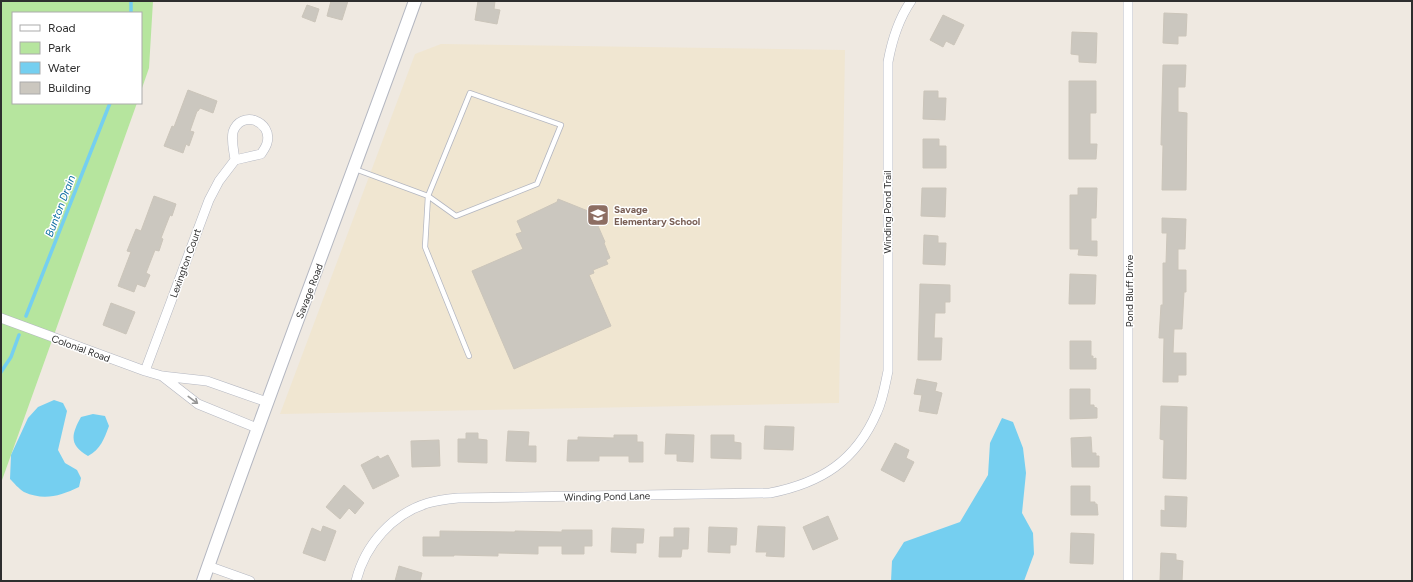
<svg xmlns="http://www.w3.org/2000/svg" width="1413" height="582" viewBox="0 0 1413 582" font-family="Figtree,sans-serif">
<rect width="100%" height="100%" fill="#efe9e1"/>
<path fill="#f0e6d1" d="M441 44 845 50 839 403 280 414 415 54Z"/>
<path fill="#b6e59e" d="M1 1H153L149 68 141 91V13H13V103H137L1 483Z"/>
<path fill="#75cff0" d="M54 400 63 403 67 411 58 450 65 463 77 470 81 478 79 487C60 496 44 501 24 492 19 489 14 483 10 479L11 455 28 418 38 407Z
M93 414 105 416 109 426C104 439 101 449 88 456 69 445 71 435 81 417Z
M1002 418 1013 422 1023 448 1026 473 1022 513 1033 533 1034 554 1024 581H891L892 561 904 542 960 522 988 475 990 443Z"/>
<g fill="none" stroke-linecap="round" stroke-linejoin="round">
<path stroke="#75cff0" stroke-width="3.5" d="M131 13V1
M26 316 110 103
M1 372 11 357 19 335"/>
</g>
<path fill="#cbc7bf" stroke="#cbc5ba" d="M331 1H348L342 20 327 16Z
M478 1H495L494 9 500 10 497 24 475 20Z
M307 5 319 9 315 22 302 17Z
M1164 13 1187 14 1186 36H1178V44L1163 43Z
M943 15 964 25 954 45 946 41 943 47 930 40Z
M1072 32 1097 33 1096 63 1079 62V55L1071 54Z
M1163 65H1186L1185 87H1178V112L1187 113 1186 190H1162L1163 145H1161Z
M1069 81H1096V113H1090V144H1097L1096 159H1069Z
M188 90 217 101 213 113 200 108 198 111H197L190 131 194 132 189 146 186 144 183 153 164 146 172 126 174 127Z
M924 91H938V98H946L945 120 923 119Z
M923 139H939V146H946V168H923Z
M922 188H946L945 217 921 216Z
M1078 188H1097L1096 218H1091V241H1097V256L1078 255 1079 249H1070V195H1078Z
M154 196 176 204 172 216 170 215 161 238 163 239 159 251 155 250 146 273 150 275 145 287 137 284 134 292 118 286 131 252 127 251 136 229 141 231Z
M558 199 598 215 595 219 605 242 604 243 610 258 606 260 608 264 593 270 594 273 589 275 611 326 514 369 472 271 523 249 516 234 522 232 517 221 557 202Z
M1162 218 1186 219 1185 249H1178V270H1186V292H1184L1182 329H1174L1173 353H1186V375H1178V382H1163L1164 338H1159L1161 305H1163V263H1166L1167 233H1162Z
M924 235 938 236V243H946L945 265 923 264Z
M1070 274 1096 275 1095 304H1069Z
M920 284 950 285V302H945V313H935L934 338H942L941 360H918Z
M111 303 135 312 126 334 103 325Z
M1070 341H1091V356H1093V359L1096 358V369H1070Z
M917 379 937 383 935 391 942 393 937 414 919 411 922 395 914 394Z
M1070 389H1090V405H1094V407L1097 408V418L1070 419Z
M1161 406 1187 407 1186 479 1163 478 1164 440 1160 439Z
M765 426 794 427 793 450 764 449Z
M508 431 529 432 528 446H536V462L506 461Z
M466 433H478V439L487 440V463L458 462V439H466Z
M666 434 694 435 693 462 677 461V454H665Z
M614 435H637V442H643V462H629V456H599V461H567L568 440H578V437L614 438Z
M711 435H734V442L741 443V459L711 458Z
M1091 437 1092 453H1096V456H1099V467H1072L1071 438Z
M439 440 440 466 412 467 411 441Z
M895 443 909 450 906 458 914 462 904 482 881 470Z
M388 455 399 476 373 489 361 465 378 456 380 459Z
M344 485 364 503 355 514 349 508 340 519 326 507Z
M1071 486H1090V502H1095V504H1097L1098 515H1071Z
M1165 496 1187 497 1186 527 1161 526V510L1165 511Z
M828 516 838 539 813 550 803 527Z
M323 526 336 531 325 561 303 553 312 528 321 532Z
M758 526 785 527 784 557 766 556 767 552H756Z
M709 527 737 528 736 545H730V553L708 552Z
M612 528 644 529 643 543H636V553L611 552Z
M674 528H689L688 549H682L681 557H659L660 537H674Z
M562 530H592V546H584V554H562V546H538V554L498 553V556L454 555V556H423V537H440V531L515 532V531L562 532Z
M1071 533 1094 534 1093 564 1070 563Z
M1161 553 1176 554V560L1183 561 1182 581H1160Z
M399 566 422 573 420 581H395Z"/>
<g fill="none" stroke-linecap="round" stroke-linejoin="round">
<g stroke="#b4b7c1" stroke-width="6">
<path id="service" d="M355 169 428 196 456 216 537 184 561 125 470 93 428 196 425 247 469 356"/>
</g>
<g stroke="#b4b7c1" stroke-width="10">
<path id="minor" d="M1 318 145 371 162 376 207 381 267 402
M145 371 209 200 219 181 235 160 261 154C263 151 266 147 267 143 273 121 241 109 233 132 231 141 234 151 235 160
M162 376 198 404 257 428
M208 566 250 581
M356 581C365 545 392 514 428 503 438 500 448 499 458 498L770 493C821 483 856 461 877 412 883 399 885 385 888 371V62C892 40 898 20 911 1
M1128 581V1"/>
</g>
<g stroke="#b4b7c1" stroke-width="14">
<path id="tertiary" d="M203 581C271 387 345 195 415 1"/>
</g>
<use href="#service" stroke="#fff" stroke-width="4.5"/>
<use href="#minor" stroke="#fff" stroke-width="9"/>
<use href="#tertiary" stroke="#fff" stroke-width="12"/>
</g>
<defs><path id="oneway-shaft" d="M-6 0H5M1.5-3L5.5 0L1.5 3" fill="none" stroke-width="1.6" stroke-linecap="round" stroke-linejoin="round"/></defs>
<use stroke="#969696" href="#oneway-shaft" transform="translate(193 400) rotate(37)"/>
<defs>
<g id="school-square" transform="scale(1.15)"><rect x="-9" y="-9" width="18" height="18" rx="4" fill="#8d6e63" stroke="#fff"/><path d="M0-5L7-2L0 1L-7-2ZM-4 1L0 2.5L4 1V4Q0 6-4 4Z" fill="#fff"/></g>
</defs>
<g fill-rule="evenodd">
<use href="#school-square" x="598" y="215"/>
</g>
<g text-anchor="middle" stroke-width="3" stroke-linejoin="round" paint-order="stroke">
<g font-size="10" font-weight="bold" fill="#785e54" stroke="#fff" text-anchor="start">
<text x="614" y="213">Savage<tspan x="614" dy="12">Elementary School</tspan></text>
</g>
<g font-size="10" fill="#2e2e2e" stroke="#fff">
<text transform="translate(887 212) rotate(-90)" y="4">Winding Pond Trail</text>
<text transform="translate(185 263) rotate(-70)" y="4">Lexington Court</text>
<text transform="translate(309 291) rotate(-69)" y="4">Savage Road</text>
<text transform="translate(1129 291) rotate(-90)" y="4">Pond Bluff Drive</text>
<text transform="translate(81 348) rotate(20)" y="4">Colonial Road</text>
<text transform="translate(607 496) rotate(-1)" y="4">Winding Pond Lane</text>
</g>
<g font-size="11" font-style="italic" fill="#0d6fa3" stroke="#fff">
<text transform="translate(60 206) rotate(-69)" y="4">Bunton Drain</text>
</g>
</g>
<rect width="1413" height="582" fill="none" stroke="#2e2e2e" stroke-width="4"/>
<rect x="12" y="12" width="130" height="92" fill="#ffffff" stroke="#ababab"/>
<rect x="20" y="25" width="20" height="6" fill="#ffffff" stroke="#ababab"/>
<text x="48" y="32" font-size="12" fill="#2e2e2e">Road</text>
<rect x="20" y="42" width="20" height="12" fill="#b6e59e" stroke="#ababab"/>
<text x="48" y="52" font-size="12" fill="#2e2e2e">Park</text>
<rect x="20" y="62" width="20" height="12" fill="#75cff0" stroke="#ababab"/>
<text x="48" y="72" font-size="12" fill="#2e2e2e">Water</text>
<rect x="20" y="82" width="20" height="12" fill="#cbc7bf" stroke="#ababab"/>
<text x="48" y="92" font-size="12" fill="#2e2e2e">Building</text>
</svg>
